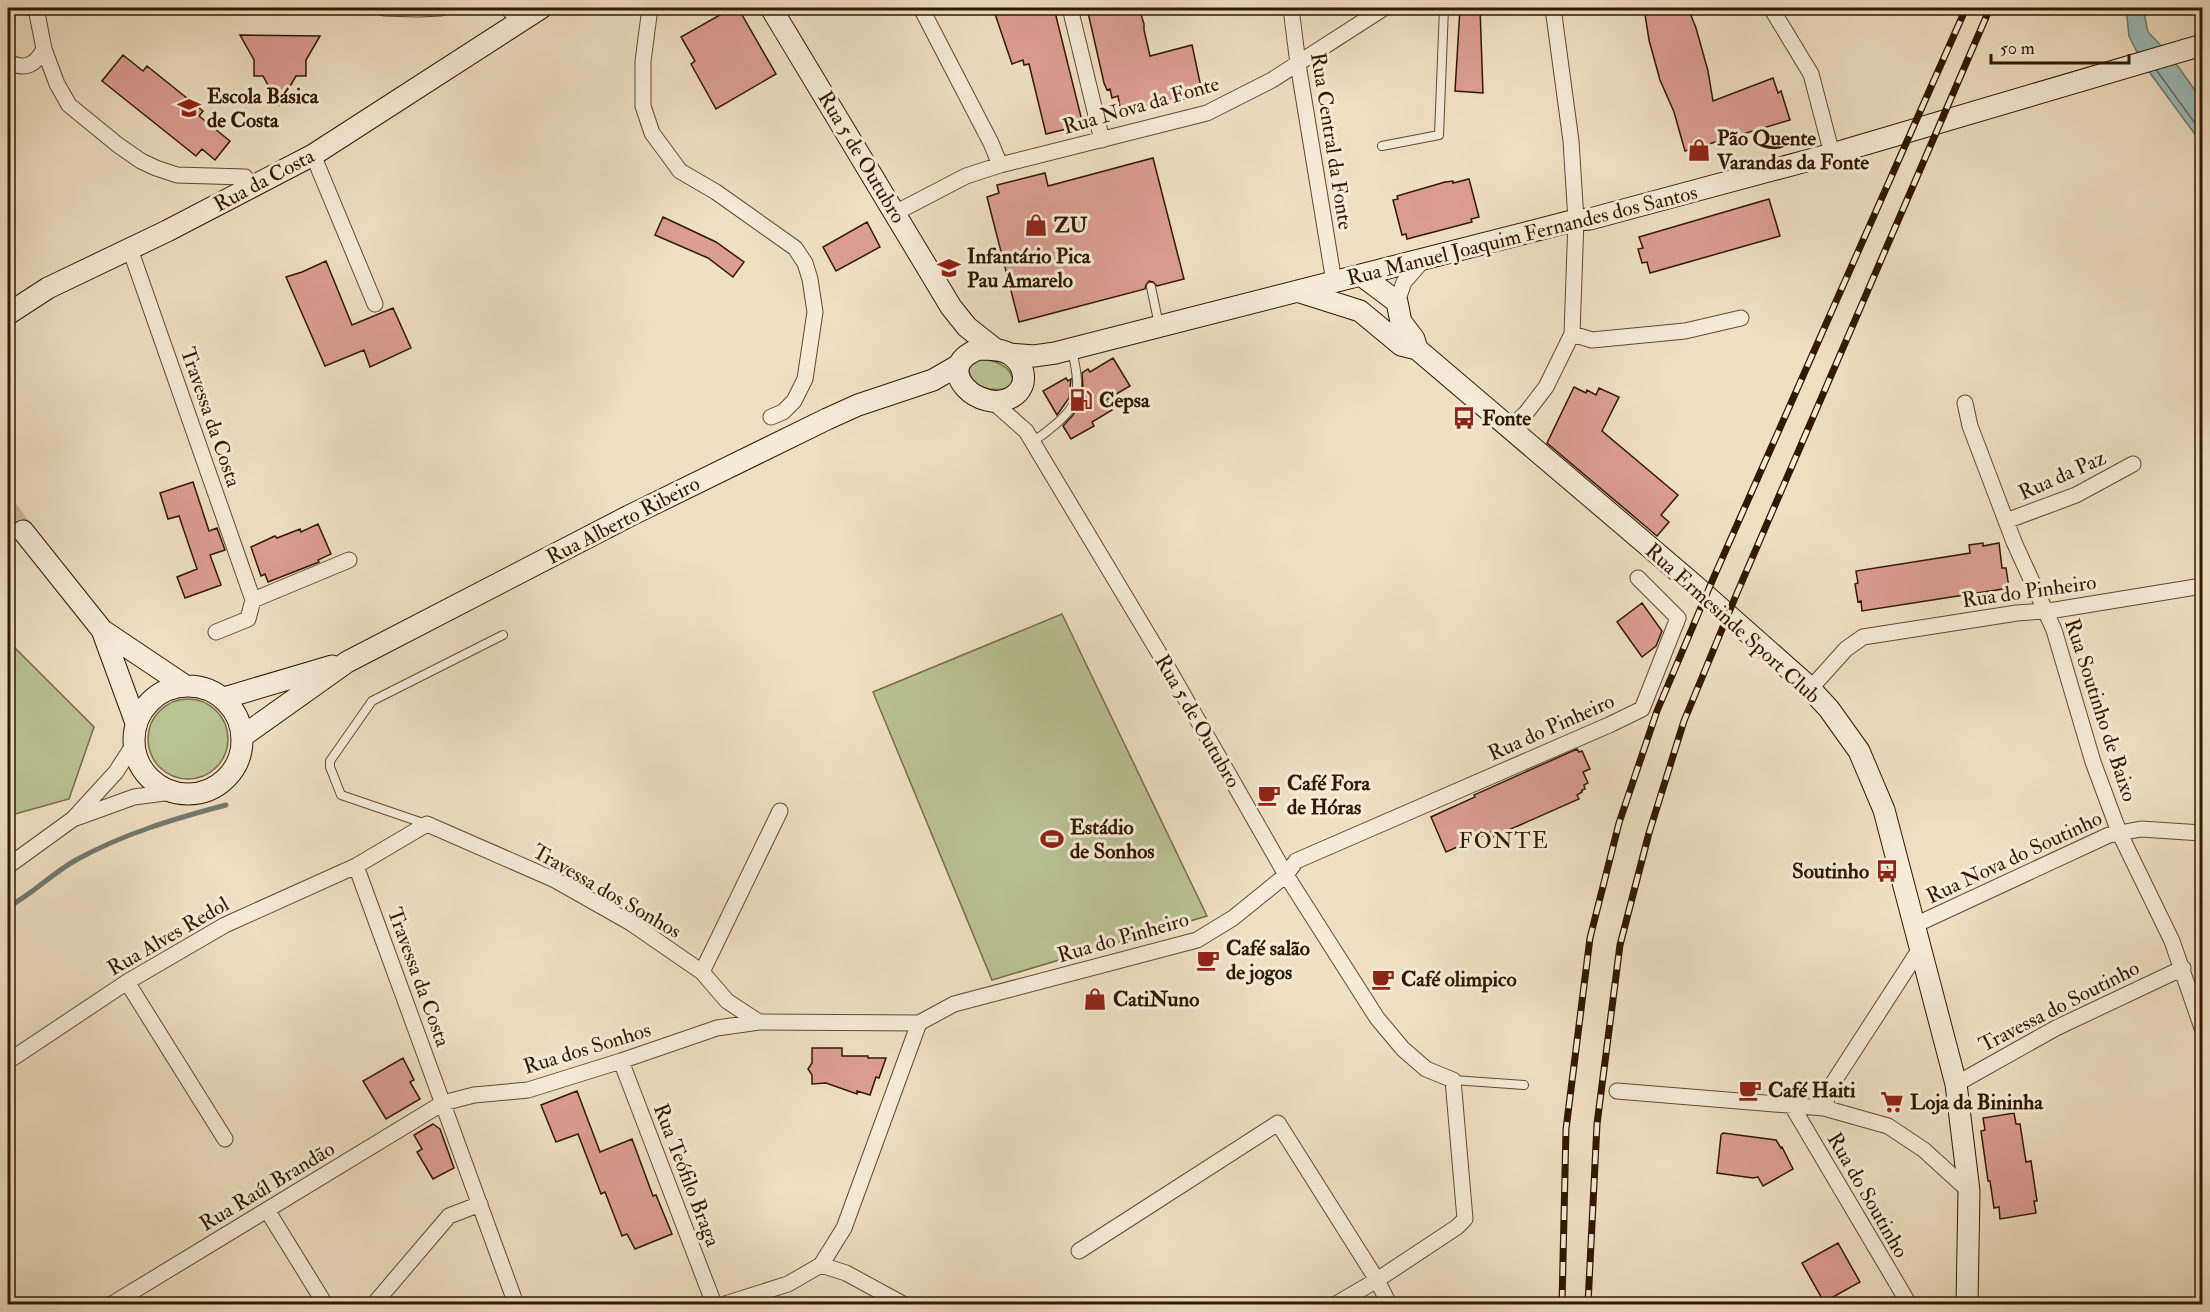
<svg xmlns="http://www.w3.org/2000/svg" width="2210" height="1312" viewBox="0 0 2210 1312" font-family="'IM FELL Double Pica',serif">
<rect width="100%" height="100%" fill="#efe0c2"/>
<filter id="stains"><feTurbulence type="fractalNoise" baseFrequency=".00333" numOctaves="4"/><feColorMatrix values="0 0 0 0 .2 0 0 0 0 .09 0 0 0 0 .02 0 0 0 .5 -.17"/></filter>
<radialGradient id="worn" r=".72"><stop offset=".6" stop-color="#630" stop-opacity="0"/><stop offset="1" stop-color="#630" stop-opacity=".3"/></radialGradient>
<path fill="#b9c293" stroke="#766d4a" stroke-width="1.5" d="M980 359C994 360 1011 365 1013 381L1009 388C993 392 968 388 969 367Z
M1062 614 1207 916 992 980 873 692Z
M8 641 94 727 69 799 8 816Z
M148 739a40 40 0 1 1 80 0a40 40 0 1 1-80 0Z"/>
<path fill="#9bbcba" stroke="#717a70" stroke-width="1.5" d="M2126 8H2143L2148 32 2169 54 2202 100V144L2142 62 2129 36Z"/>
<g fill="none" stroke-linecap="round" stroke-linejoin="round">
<path stroke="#666a5d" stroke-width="1.5" d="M2157 71 2202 133"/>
<path stroke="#717a70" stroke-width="5" d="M8 907C33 894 51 874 76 860 123 834 173 819 226 805"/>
</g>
<path fill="#db9e92" stroke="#321800" stroke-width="1.5" d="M732 8H738L776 74 716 109 691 64 695 61 681 37Z
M993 8H1054L1083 125 1046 134 1029 64 1024 65 1023 60 1012 64Z
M1087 8H1139L1144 24V30L1150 56 1192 45 1201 87H1199L1201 95 1134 111 1133 104 1120 107 1118 96 1112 98 1110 89 1107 90 1104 83Z
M1460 8H1480L1483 93 1455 91Z
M1644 8H1688L1696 28 1708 71 1713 101 1773 78 1778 93 1781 91 1790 120 1685 151 1674 112 1660 80 1649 40Z
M240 35 320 36 306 60V76H296L279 105 263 76H254V60Z
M123 55 143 71 147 66 203 111 199 116 230 141 215 160 202 149 196 156 102 81Z
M1153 158 1184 279 1157 286 1153 282 1149 281 1146 285 1145 289 1019 322 987 197 999 193 997 185 1045 173 1048 186Z
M1469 179 1479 217 1471 219 1472 222 1407 239 1406 234 1402 235 1393 200 1398 199 1397 196 1445 182 1453 181V183Z
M1769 199 1780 236 1650 273 1647 262 1642 263 1638 249 1643 248 1639 237Z
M663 217 716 242 744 262 733 277 708 258 655 235Z
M867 222 880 247 836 271 823 247Z
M326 261 352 325 393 308 411 348 370 367 364 350 325 366 286 277 302 272Z
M1113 358 1130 386 1106 400 1112 410 1092 422 1094 426 1071 439 1063 426 1073 415 1081 402 1083 388 1082 373 1088 369 1090 372Z
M1066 378 1068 381 1071 379 1069 398 1057 415 1043 391Z
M1574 387 1586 393 1587 390 1596 395 1599 388 1619 397 1602 431 1678 495 1661 515 1669 522 1657 536 1547 443Z
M193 482 209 531 217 528 225 550 210 555 221 585 185 598 177 577 197 569 179 516 168 519 160 493Z
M318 524 331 554 318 560 319 562 268 582 265 574 261 576 251 547 275 536 277 538 300 529 301 532Z
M1983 543V546L1999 543 2002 568H2006L2009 588 1862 611 1861 601 1858 602 1855 584 1858 583 1856 571 1970 553 1969 545Z
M1642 603 1662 631 1656 646 1642 657 1617 622Z
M1577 749 1579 752 1582 751 1590 769 1583 772 1588 783 1584 785 1585 789 1582 790V792L1577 795 1579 799 1493 837 1491 832 1446 852 1431 817 1475 797 1474 795Z
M812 1048H842V1056H868V1058H886L879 1078 876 1077 870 1095 857 1091V1094L826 1083 812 1084V1075L808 1069 812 1063Z
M403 1058 414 1080 410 1082 420 1099 386 1119 363 1081Z
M577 1091 600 1152 632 1139 653 1196 656 1195 672 1234 635 1249 627 1234 622 1236 605 1192 601 1194 578 1134 556 1142 541 1105Z
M2014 1113 2016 1124H2020L2026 1162 2031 1161 2037 1201H2034L2036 1213 2000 1219 1999 1207 1994 1208 1990 1181H1988L1981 1131 1985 1130 1983 1118Z
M433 1124 440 1129 454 1168 433 1179 417 1152 422 1149 414 1135Z
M1723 1133 1776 1140 1781 1148 1782 1147 1793 1169 1763 1186 1758 1177 1753 1178 1717 1173 1721 1135Z
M1838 1243 1860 1282 1824 1302 1802 1263Z"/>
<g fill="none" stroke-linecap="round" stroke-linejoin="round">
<path stroke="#c9b89b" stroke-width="21" stroke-dasharray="21 10" stroke-linecap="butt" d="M8 510 23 531"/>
<g stroke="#614a30" stroke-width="10">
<path id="lane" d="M1382 146 1439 135 1444 8
M1151 287 1159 325
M1032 442C1045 434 1071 414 1075 400 1080 384 1075 365 1072 349
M426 824 341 795 330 767V761L372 701 503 635
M1453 1080 1524 1085"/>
</g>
<g stroke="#614a30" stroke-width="17">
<path id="street" d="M36 8 44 49 57 84 69 105 118 145 141 161 156 168 177 175 245 177 250 188
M384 8 418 9 441 8
M507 8 521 20
M650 8 643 61V106L652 133 680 171 716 192 795 248 805 263 810 279 815 312 805 379 794 401 783 412 771 417
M921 8 991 143 1000 165
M1070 8 1102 140
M1291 8 1298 64 1334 282
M1771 8 1811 74 1832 154
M8 62C25 70 35 66 44 49
M313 155 375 304
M895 213 966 176 1000 165 1207 113 1272 80 1384 8
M130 249 253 600 248 619 216 632
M1397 302 1404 282 1424 259
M1572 334 1592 340 1685 331 1741 318
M992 401 1026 431 1168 668 1286 875 1377 1018 1403 1049 1426 1069 1453 1080 1465 1219 1457 1227 1377 1280 1336 1304
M1965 403 1970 426 2014 542 2054 630 2093 762 2119 832 2172 941 2202 1028
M1510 428 1526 413 1546 387 1572 334 1576 220 1571 141 1553 8
M2006 521 2076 495 2133 464
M253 600 349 560
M1810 689 1846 649 1863 637 2017 613 2055 610 2202 586
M76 818 134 797 172 792
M8 866 73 819 116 772 134 744
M356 866 516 1304
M1915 925 2109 835 2141 829 2202 833
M702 972 780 811
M127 982 225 1139
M10 1060 127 982 225 925 356 866 427 824 555 880 631 923 702 972 727 1001 759 1022
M621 1061 714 1304
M1956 1084 2056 1028 2183 968
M1617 1091 1824 1108 1888 1126 1924 1150 1969 1191
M1792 1106 1909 1304
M1824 1108 1831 1086 1921 947
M267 1210 325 1304
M1079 1251 1278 1123 1377 1280 1389 1304
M821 1265 846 1273 903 1304
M112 1304 443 1103 474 1095 528 1090 621 1061 717 1028 759 1022 919 1023
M374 1304 449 1216 480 1204
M725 1304 788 1284 821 1265 844 1228 919 1023 954 1004 1197 940 1233 918 1286 875 1296 861 1609 725 1642 709 1678 618 1638 578"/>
</g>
<g stroke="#321800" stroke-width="23">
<path id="secondary" d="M771 8 951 307 967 327 995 349
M1361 275 1397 302 1401 322 1414 339 1417 349
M1300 292 1360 311 1401 345 1417 349 1693 584 1806 684 1829 709 1859 751 1884 810 1956 1084 1969 1191 1967 1304
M8 314 48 288 167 231 313 155 541 8
M979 349C990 349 1002 349 1011 355 1026 366 1029 387 1012 397 982 416 928 368 979 349Z
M1010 354 1034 356 1055 353 1576 220 1590 219 1832 154 2202 45
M23 531 102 630 184 685
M102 630 136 723
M134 740a54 54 0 1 1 108 0a54 54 0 1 1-108 0Z
M224 698 332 666
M243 736 347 662 629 516 827 419 858 405 933 380 959 365"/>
</g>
<use href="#lane" stroke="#f5ebd7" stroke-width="8"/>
<use href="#street" stroke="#f5ebd7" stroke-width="15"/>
<use href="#secondary" stroke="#f5ebd7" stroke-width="21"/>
<g stroke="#321800" stroke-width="7">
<path id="rail" d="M1562 1304 1566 1129 1590 938 1619 823 1657 711 1713 579 1966 8
M1588 1304 1597 1124 1620 945 1649 833 1684 721 1737 593 1990 8"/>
</g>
<use href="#rail" stroke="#f5ebd7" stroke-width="4.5" stroke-dasharray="14" stroke-linecap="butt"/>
</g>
<defs>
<g id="school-bare" transform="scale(1.8)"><path d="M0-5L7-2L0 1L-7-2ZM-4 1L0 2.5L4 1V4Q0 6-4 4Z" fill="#8f2418" stroke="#f5ebd7" stroke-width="2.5" paint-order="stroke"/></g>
<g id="shop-bare" transform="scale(1.8)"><path d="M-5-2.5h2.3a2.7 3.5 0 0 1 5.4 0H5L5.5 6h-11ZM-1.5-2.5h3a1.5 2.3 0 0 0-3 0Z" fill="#8f2418" stroke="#f5ebd7" stroke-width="2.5" paint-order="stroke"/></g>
<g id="fuel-bare" transform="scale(1.8)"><path d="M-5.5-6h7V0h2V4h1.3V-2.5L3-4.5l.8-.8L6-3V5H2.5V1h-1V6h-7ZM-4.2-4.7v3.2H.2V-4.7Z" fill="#8f2418" stroke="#f5ebd7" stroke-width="2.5" paint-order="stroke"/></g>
<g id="bus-bare" transform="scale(1.8)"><path d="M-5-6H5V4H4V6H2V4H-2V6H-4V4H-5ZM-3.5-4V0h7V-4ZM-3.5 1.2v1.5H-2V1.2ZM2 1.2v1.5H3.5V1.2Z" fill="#8f2418" stroke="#f5ebd7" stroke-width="2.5" paint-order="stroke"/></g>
<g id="cafe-bare" transform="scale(1.8)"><path d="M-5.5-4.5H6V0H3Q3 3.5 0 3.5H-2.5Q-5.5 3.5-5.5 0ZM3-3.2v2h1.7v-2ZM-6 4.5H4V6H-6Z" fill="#8f2418" stroke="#f5ebd7" stroke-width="2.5" paint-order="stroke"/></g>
<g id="stadium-bare" transform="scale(1.8)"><path d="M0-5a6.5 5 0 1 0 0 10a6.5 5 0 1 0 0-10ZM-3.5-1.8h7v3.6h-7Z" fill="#8f2418" stroke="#f5ebd7" stroke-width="2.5" paint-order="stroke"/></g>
<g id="supermarket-bare" transform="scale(1.8)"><path d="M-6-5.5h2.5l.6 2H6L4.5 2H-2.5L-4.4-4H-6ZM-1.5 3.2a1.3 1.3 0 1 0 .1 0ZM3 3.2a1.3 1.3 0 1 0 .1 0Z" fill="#8f2418" stroke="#f5ebd7" stroke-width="2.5" paint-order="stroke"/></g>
</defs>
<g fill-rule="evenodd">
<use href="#school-bare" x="189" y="108"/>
<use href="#shop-bare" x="1699" y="150"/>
<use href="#shop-bare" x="1036" y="225"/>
<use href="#school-bare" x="949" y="268"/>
<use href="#fuel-bare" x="1081" y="400"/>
<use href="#bus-bare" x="1464" y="418"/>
<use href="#cafe-bare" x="1269" y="795"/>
<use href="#stadium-bare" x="1052" y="839"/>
<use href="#bus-bare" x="1887" y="871"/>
<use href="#cafe-bare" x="1208" y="960"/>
<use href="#cafe-bare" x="1383" y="979"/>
<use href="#shop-bare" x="1095" y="999"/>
<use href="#cafe-bare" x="1750" y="1090"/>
<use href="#supermarket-bare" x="1892" y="1102"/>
</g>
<g text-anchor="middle" stroke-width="6" stroke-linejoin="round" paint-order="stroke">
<g font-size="21" font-weight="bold" fill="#321800" stroke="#f5ebd7" text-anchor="start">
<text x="207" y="103">Escola Básica<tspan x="207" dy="24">de Costa</tspan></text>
<text x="1717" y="145">Pão Quente<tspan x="1717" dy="24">Varandas da Fonte</tspan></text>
<text x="1054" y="232">ZU</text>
<text x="967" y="263">Infantário Pica<tspan x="967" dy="24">Pau Amarelo</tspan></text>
<text x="1099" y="407">Cepsa</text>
<text x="1482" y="425">Fonte</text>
<text x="1287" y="790">Café Fora<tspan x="1287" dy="24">de Hóras</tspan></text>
<text x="1070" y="834">Estádio<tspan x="1070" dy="24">de Sonhos</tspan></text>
<text x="1869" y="878" text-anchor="end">Soutinho</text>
<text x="1226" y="955">Café salão<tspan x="1226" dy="24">de jogos</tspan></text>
<text x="1401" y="986">Café olimpico</text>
<text x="1113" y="1006">CatiNuno</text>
<text x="1768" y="1097">Café Haiti</text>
<text x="1910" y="1109">Loja da Bininha</text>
</g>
<g font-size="21" fill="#321800" stroke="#f5ebd7">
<text transform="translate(1141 105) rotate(-16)" y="7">Rua Nova da Fonte</text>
<text transform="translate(1332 141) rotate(81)" y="7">Rua Central da Fonte</text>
<text transform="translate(862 157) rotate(59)" y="7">Rua 5 de Outubro</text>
<text transform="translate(264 180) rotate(-28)" y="7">Rua da Costa</text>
<text transform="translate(1522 235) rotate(-14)" y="7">Rua Manuel Joaquim Fernandes dos Santos</text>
<text transform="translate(211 417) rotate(71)" y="7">Travessa da Costa</text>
<text transform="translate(2062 475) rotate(-24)" y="7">Rua da Paz</text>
<text transform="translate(623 520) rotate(-27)" y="7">Rua Alberto Ribeiro</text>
<text transform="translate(2029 591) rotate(-8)" y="7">Rua do Pinheiro</text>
<text transform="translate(1733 623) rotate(42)" y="7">Rua Ermesinde Sport Club</text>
<text transform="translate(2101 710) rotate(72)" y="7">Rua Soutinho de Baixo</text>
<text transform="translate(1198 721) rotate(60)" y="7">Rua 5 de Outubro</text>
<text transform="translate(1551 727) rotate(-24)" y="7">Rua do Pinheiro</text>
<text transform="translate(2014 857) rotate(-25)" y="7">Rua Nova do Soutinho</text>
<text transform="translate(607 891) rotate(30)" y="7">Travessa dos Sonhos</text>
<text transform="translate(168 936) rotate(-30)" y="7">Rua Alves Redol</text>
<text transform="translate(1123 937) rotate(-16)" y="7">Rua do Pinheiro</text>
<text transform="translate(419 977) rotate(70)" y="7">Travessa da Costa</text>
<text transform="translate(2059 1006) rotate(-27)" y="7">Travessa do Soutinho</text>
<text transform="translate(587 1048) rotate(-17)" y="7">Rua dos Sonhos</text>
<text transform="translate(687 1175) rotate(69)" y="7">Rua Teófilo Braga</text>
<text transform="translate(267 1186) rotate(-31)" y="7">Rua Raúl Brandão</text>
<text transform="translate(1868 1195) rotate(60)" y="7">Rua do Soutinho</text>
</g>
<g font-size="22" letter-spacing="1.5" fill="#321800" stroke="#f5ebd7">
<text x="1504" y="848">FONTE</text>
</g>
</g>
<rect width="2210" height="1312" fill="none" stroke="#efe0c2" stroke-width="30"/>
<rect x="9" y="9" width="2192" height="1294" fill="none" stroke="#321800" stroke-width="3"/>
<rect x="15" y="15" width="2180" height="1282" fill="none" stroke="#321800" stroke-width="1.5"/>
<path d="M1991 54v9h138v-9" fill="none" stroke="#321800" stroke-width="3"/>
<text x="2000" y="54" font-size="18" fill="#321800" stroke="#f5ebd7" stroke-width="4.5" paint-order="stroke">50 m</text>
<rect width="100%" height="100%" filter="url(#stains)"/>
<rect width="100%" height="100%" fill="url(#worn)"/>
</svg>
